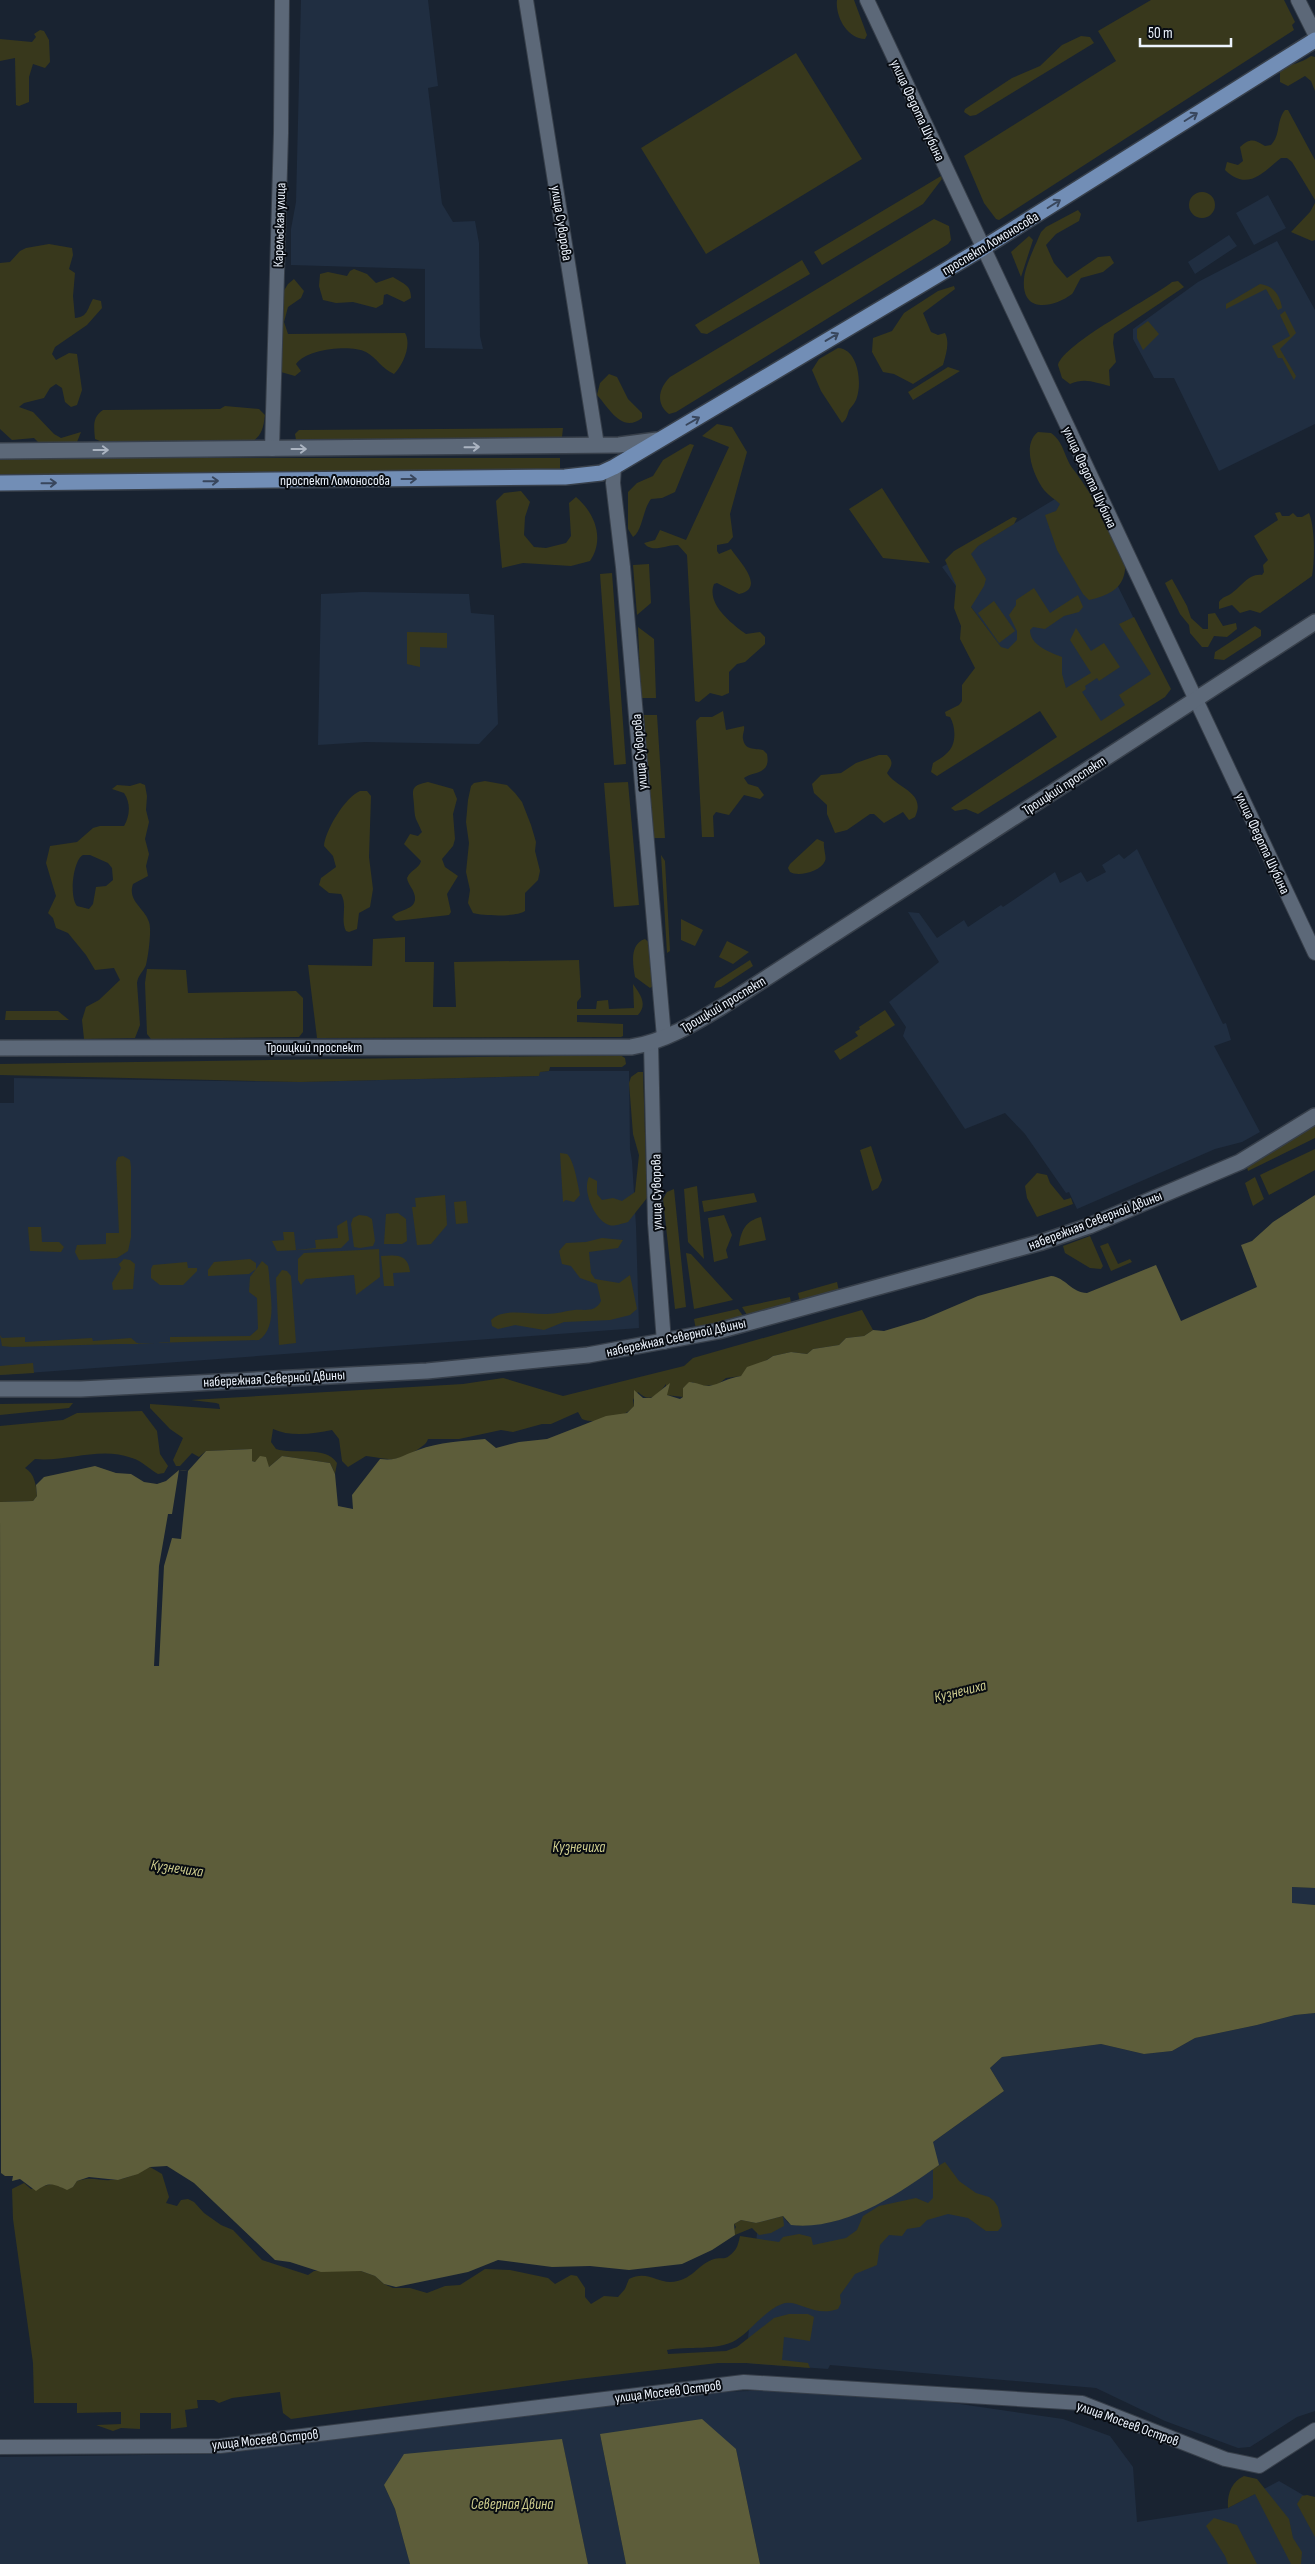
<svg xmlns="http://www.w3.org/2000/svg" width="1315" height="2564" viewBox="0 0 1315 2564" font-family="'Sofia Sans Condensed',sans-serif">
<rect width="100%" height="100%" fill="#192331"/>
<path fill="#202e41" d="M301 0H428L438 86 428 88 442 204 453 222 475 221 479 243 480 336 483 349 425 348V269L291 265V229L296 202Z
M1268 195 1286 228 1254 245 1236 213Z
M1229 235 1237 246 1195 274 1188 262Z
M1277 241 1315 310V424L1219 471 1174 378H1154L1133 339V329L1198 282Z
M1070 490 1170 691 1076 751 942 567Z
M362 592 469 594 471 613 494 615 498 724 479 744 365 742 318 745 321 594Z
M1137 849 1223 1024 1226 1023 1231 1040 1214 1046 1260 1132 1242 1142 1215 1149 1077 1209 1069 1192 1066 1193 1025 1134 1005 1113 965 1129 903 1036 906 1027 889 1002 939 962 908 912 919 913 937 938 964 920 968 927 1001 905 1003 907 1055 872 1060 883 1081 872 1087 882 1106 872 1102 865 1119 854 1124 859Z
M549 1071H629L630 1149 632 1161 636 1226 639 1328 0 1375V1103H14V1078L300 1082 539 1076 540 1072Z
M1292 1887 1315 1888V1905L1292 1904Z
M1315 2013V2411L1297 2417 1250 2447 1238 2448 1165 2421 1096 2388 830 2365 828 2369 746 2363 758 2221 783 2216 788 2223 799 2226 827 2223 845 2218 904 2189 933 2169V2142L1004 2091 990 2068 1002 2057 1101 2044 1144 2054 1172 2051 1195 2038 1257 2025 1295 2015Z
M807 2389 919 2398 1063 2419 1110 2436 1133 2467 1137 2522 1228 2508 1279 2481 1315 2502V2564H760L736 2449 600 2434 626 2564H588L562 2440 384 2485 395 2509 410 2564H0V2457L217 2454 415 2425 719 2392Z"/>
<path fill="#38381c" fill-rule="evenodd" d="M837 0H854L867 35 865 39C847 39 835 16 837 0Z
M1151 0H1284L1295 22 1292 25 1294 30 999 220 996 219 984 203 964 156 1116 61 1098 31Z
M40 30 44 31 49 40 50 62 45 68 33 64 29 77V102L19 106 16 105 15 58 0 61V39L32 42 36 37 34 34Z
M1081 36 1090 37 1094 43 976 115 970 116 964 112 965 109 1012 78 1040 66 1062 45Z
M796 53 862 159 706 254 641 148Z
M1311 56 1315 57V91L1311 81 1305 76 1288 86 1280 82V70C1291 63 1301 64 1311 56Z
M1285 110H1288L1315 160V200L1292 162 1287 158H1281C1263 172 1248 192 1225 170L1227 162 1238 165 1243 161 1240 147C1250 138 1254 139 1265 146L1271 145C1281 135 1276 121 1285 110Z
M941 176 942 179 923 204 822 265 814 252Z
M1189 205a13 13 0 1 1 26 0a13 13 0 1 1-26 0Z
M1315 203V240L1312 241 1291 232 1310 212Z
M1078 210 1081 214 1079 221 1056 234 1046 245 1054 263 1067 278 1098 257 1110 256 1114 263 1103 272 1081 278C1078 282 1074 292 1072 294 1053 308 1021 314 1024 279 1025 266 1036 244 1041 232L1046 227Z
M934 219 949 226 951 240 948 244 676 412 669 414C655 403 659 388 670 377Z
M1029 236 1033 240 1021 277 1011 252Z
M49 244 72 248 73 255 69 269 75 273 73 296 75 318C88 317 87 309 93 299L101 301 102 308 87 325 55 347 52 354 56 360 69 353 77 354 82 390 77 405 71 407 65 402 62 388 56 384 50 388 44 398 24 403 19 407 33 412 54 434 61 438 81 432 77 442 64 447H43L34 438 12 440 0 429V263L10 262 20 251 26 248Z
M802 260 810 274 707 334 701 333 695 325Z
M354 269 367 274 376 283 393 277C403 284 411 284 411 298L404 302 387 294 384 295 383 304 376 308 353 302 336 303 323 300 319 286 320 274 328 272 347 276 350 271Z
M294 279 304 291 301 298 288 307 284 322 288 334 405 333C412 345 403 365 394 374 382 369 377 358 366 352 351 344 306 349 296 364L301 371 295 376 281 372 280 297 288 284Z
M1178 281 1184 287 1114 334 1113 343 1116 362 1109 370 1110 386C1096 383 1085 377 1070 384L1062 378 1058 365C1064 343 1151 299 1172 282Z
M1260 284C1274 286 1280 295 1282 308L1278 310 1266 289 1226 309V304Z
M954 286 955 289 923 313 931 332 938 335 945 333C950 343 946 354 943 365L913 384 894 374 883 372 872 352 873 338 892 331 904 313 938 291Z
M1285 311 1296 333 1280 349 1296 376 1294 380 1282 358H1278L1272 346 1290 336 1280 315Z
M1148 321 1159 334 1143 350 1137 338V329Z
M838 348C858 349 862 382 857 397 856 402 852 406 849 410 847 416 847 419 842 423L821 391 812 370 819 359Z
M948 367 960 371 913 400 908 392Z
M609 374 617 377 628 399 642 413V418C622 434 609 408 597 395L600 383Z
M225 406 259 409 265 415C263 431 261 437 247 445L100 441 95 439C94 427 92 417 103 410L220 409Z
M717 424 732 427 747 452 730 514 733 537 728 543 717 545V551L719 554 731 549C738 560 767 588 739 594L717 583 714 584C706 604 732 624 746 634L760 632 765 637V644L745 662 737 664 729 672V693L722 696 710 693 699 702 695 701 687 555 678 545C667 544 652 554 644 543L655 540 660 530 686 540 729 447 702 436Z
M563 428 562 437 303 442 296 440 295 434 299 430Z
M1038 432 1051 433C1064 442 1064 457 1073 469 1087 487 1127 548 1125 570 1123 590 1106 596 1089 600L1083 594 1057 550 1045 515 1056 511 1060 504C1055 499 1049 496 1044 490 1034 477 1021 445 1038 432Z
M690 444 694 445 675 492 662 498 651 499C642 511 643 530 633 537L628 529V492L637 483 653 476 663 460Z
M0 458H560V474L0 475Z
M882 488 930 563 883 558 849 509Z
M521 491 530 502 525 517 524 535 534 547 546 548 566 543 571 536 569 503 576 497C595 513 605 539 590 561L571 566 523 563 502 568 496 501 504 493Z
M1280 512 1282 516H1289L1293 513 1297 517H1302L1309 513C1315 528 1315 558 1312 576L1260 613 1250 610 1240 613 1232 605 1219 609V602C1223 596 1227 597 1232 593 1241 587 1249 573 1262 575L1264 572 1263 565 1268 560 1254 536 1278 520 1275 513Z
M1013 517 1017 518 1014 524 978 546 971 554 986 579 984 586 971 607 1001 647 1008 649 1017 640V631L1009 615 1016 605V600L1034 588 1050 613 1078 595 1083 607 1079 612 1064 616 1045 629 1033 627 1030 630C1030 645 1049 652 1062 657V674L1066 688 1091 673 1070 640 1076 628 1091 651 1104 643 1120 667 1099 681 1097 678 1085 686 1086 689 1082 692 1101 721 1125 705 1119 695 1151 674 1119 624 1134 617 1171 689 1165 697 978 814 966 809 955 811 951 808 1057 737 1040 711 937 776 931 772 933 763C937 760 942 758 946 754 957 746 956 727 950 717L946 716 945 712 959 705 962 701V685L975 668 960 639 961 626 954 608 956 585 945 560 954 551Z
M649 564 651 603 637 615 633 565Z
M612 573 626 764 614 765 600 574Z
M1172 579 1187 606 1191 618 1203 629H1208V614L1215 613 1223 626 1236 623 1237 629 1227 637 1214 636 1208 647H1202L1190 633 1189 625 1180 614 1165 583Z
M994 601 1015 631 999 643 978 613Z
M1255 626 1261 630V636L1224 660 1214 659 1215 652Z
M638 627 654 639 656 698H641Z
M407 632 447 633V648L420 647V667L407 664Z
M723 711 726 730 744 726C745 731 742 734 743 739 745 751 755 748 763 750L767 754C771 775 754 771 744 778L748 784 758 787 764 795 760 799 744 795 729 815 716 812 713 816 714 837H702L696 721 700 717H712Z
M644 715H657L665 838H652Z
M879 755H887C894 762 892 765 887 773 896 788 927 792 915 817L909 820 903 812 884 823 874 814H870L847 830 835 833 827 814V805L814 793 812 784 821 775 841 773 856 763Z
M485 781 507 785 515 793 522 802 531 825 536 842 535 851 540 871 538 880 525 893V911C517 917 484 916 473 913L468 903 470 890 466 872 469 843 466 822 468 800 471 786 474 783Z
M428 782 453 789 457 799 453 814 455 839 453 846 442 859 445 867 458 876 447 894 451 912 449 915 396 921 392 917C399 908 416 911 415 897 414 889 408 885 407 878 411 869 419 869 421 861L404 844 410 834 418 836 422 832C416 817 415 822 414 805 413 790 409 786 428 782Z
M628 782 639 905 614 907 604 783Z
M140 783 145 785 147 796 146 810 149 822 145 839 149 854 146 866 148 876 133 884C127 901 145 908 149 922 152 930 148 957 146 965 143 972 138 975 137 983L140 1025 135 1038 84 1039 82 1020 86 1007 99 1000 120 980 114 968 95 970 86 955 68 933 56 928 53 918 48 913 56 896 46 863 50 846 77 842 93 828 100 826H124C130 816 131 803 124 793L112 789 117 785 130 786ZM83 855H90L108 863 112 868 113 880 106 886 96 887 93 904 89 909 77 906C69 897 73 860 83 855Z
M360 791H367L371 796 369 857 373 889 370 907 359 913 357 929 349 932 346 931C340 919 348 906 341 894L329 893 319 885 321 878 336 867 333 856 324 846C325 831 345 797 360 791Z
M817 839 824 842C823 848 827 858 825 861 820 872 798 877 790 872L788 868 790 864Z
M661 855 665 861 670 951 667 953Z
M681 919 703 930 695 946 681 940Z
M405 937V962H434L433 1007H456L454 962 579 960 581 997 577 1002V1009H596L597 1001 608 1000 609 1009 634 1008 633 984C640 994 648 1004 638 1015H577V1022L623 1024V1036L621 1037 317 1038 308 965 372 966 373 939Z
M645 939 652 945 654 985 650 988 635 977C633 965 629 944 645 939Z
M727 941 749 952 733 964 719 957Z
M750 960 753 966 721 987 714 988 716 982Z
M147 969 186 970 188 993 296 991 303 998V1032L299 1037 151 1039 147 1034 145 983Z
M885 1010 895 1025 840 1060 834 1051 858 1036 855 1032 860 1029 859 1027Z
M6 1011H58L69 1020H5Z
M620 1055 625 1058 626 1064 622 1067H550L549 1071 540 1072 539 1076 300 1082 0 1075V1064Z
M638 1072H643L647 1198 628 1222C623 1223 614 1227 609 1225 594 1220 582 1190 589 1177L597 1181V1194L602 1200 613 1198 622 1201 635 1192 639 1155 633 1134 629 1083 631 1077Z
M1315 1124V1138L1248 1171 1245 1161Z
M871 1146 882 1180 878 1188 872 1191 860 1150Z
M1315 1149V1170L1269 1195 1260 1175Z
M560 1153 567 1154C574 1160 578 1185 580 1195L574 1202 566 1200 563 1202Z
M123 1156 130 1160 131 1167V1237L128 1251 117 1258 79 1260 75 1252 77 1245 106 1244V1233H119L116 1162 118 1157Z
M1037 1173 1047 1175 1050 1183 1064 1200 1071 1198 1073 1204 1037 1217 1027 1198 1025 1186Z
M1255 1177 1264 1199 1253 1206 1245 1183Z
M697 1186 704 1259 688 1242 684 1189Z
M674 1189 686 1307 675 1309 663 1199 667 1192Z
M754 1193 757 1202 704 1212 702 1201Z
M445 1195 447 1225 431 1244 417 1245 412 1207H416L415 1198Z
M466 1201 468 1223 456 1224 454 1202Z
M398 1213 406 1219 407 1241 402 1244H384L386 1214Z
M359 1215 367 1216 372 1219 375 1241 373 1246 360 1248 354 1247 351 1224 353 1218Z
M724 1215 732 1235 726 1250 728 1258 714 1262 708 1218Z
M761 1217 766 1240 739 1246C741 1231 745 1221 761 1217Z
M347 1220 349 1240 341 1248 277 1251 272 1241 284 1240 283 1232H294L296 1250 316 1248 315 1240 338 1238 337 1226Z
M28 1227H41L42 1242H59L64 1247 61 1252 30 1251Z
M1090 1236 1103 1266 1101 1269 1090 1268 1065 1253 1063 1246Z
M602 1238 623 1240 618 1248 589 1252 591 1273 595 1279 619 1283 630 1275 637 1309 630 1315 610 1320 564 1322 544 1330 515 1325 498 1329 492 1326 491 1320C503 1307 531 1315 547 1314 556 1314 565 1311 574 1310 585 1309 595 1313 601 1301L597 1284 580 1278 571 1266 562 1264 559 1251 566 1243 586 1242Z
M1108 1243 1118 1264 1130 1259 1132 1262 1111 1271 1100 1246Z
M379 1249 380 1277 356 1295 354 1275 306 1279 301 1285 298 1280V1259L304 1253Z
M686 1253 691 1254 733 1300 694 1309Z
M381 1256C397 1255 408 1254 410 1272L393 1273 394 1286H384Z
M124 1259 130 1260 135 1264 133 1289 113 1290 112 1283 121 1268 119 1264Z
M250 1259 256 1263V1269L249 1274 208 1276V1270L214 1262Z
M262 1261 268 1266 269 1274C270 1295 278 1327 259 1340L12 1347 2 1346 0 1335 2 1338 25 1337V1342L92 1338 93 1341 131 1338 138 1344 170 1342V1337L250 1336 258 1329 257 1298 249 1292 250 1277Z
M187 1262 188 1268H197V1271L183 1285H160L151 1278V1269L153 1265Z
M282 1270 287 1271 291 1276 296 1343 279 1345 276 1278Z
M837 1282 839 1291 800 1302 798 1293Z
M790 1297 791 1303 747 1315 742 1307Z
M738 1309 744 1317 696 1330 694 1319Z
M862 1310 873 1330 864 1336 846 1338 839 1345 813 1349 807 1354 791 1352 773 1356 741 1376 726 1378 717 1385 702 1386 692 1382 683 1388V1397L666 1395V1384C658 1395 650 1404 638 1392L633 1400 634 1406C625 1418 596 1425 582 1419L578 1412 551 1424H542L513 1432 501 1430 459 1439H428C426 1445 422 1446 417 1450 396 1463 389 1459 366 1456L348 1467 342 1461 339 1439 332 1430C313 1434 290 1437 273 1429L271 1442 276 1449C293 1455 326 1445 337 1463L335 1474 330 1463 282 1456 269 1467 259 1459 255 1462 252 1461V1449L206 1451 199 1457 192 1453 180 1466H176L173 1460 183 1438 170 1429 150 1408V1404L220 1409 219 1404 216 1403 191 1400 463 1384 503 1378 563 1396 684 1366 693 1358Z
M33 1363 34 1373 0 1375V1366Z
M73 1403 69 1408 0 1415V1404Z
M142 1411 157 1431 160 1454 168 1466 164 1473 158 1474C149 1469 142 1461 132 1458 100 1446 68 1462 35 1459L25 1468C35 1474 36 1485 37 1496L33 1501 0 1502V1426L63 1420 77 1413Z
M945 2162 959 2181 976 2193 989 2197 994 2201 998 2207 1002 2226 998 2231H986L968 2218 948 2214 927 2220 920 2227 907 2229 902 2236 889 2235 880 2245 877 2265 855 2274 840 2295 841 2303 838 2309C813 2318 797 2298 782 2304 765 2310 751 2331 736 2340 717 2351 688 2346 667 2350L668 2354 726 2351 737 2347 774 2318 789 2314H808L814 2317 810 2341 784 2337 782 2360 808 2363 810 2368 746 2363H718L578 2379 291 2419 283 2413 280 2392 232 2398 219 2403 214 2400H197L198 2408 185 2410 187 2427 171 2429V2413H140V2429L121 2428 113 2431 96 2425 121 2424V2412L77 2413V2403H34L33 2363 13 2219 12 2189 24 2183 31 2189 56 2183 63 2188 73 2187 77 2181C93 2176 98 2181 112 2180 127 2180 138 2172 150 2167L162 2174 169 2197 166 2203 177 2206 181 2200 188 2199 194 2202 204 2213 221 2225 233 2230 262 2260 308 2275 314 2271H361L375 2276 384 2284 393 2288H410L427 2293 445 2286 460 2285 485 2269 510 2270 548 2278 555 2284 571 2275 577 2276 585 2288V2297L591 2304 604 2296 618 2297 625 2289 629 2279C646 2270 657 2282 670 2282 693 2281 696 2265 714 2259 719 2257 724 2260 729 2256 737 2250 738 2245 740 2236L779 2242 783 2237 799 2234 811 2237 813 2245 846 2238 857 2230 863 2216 879 2206 916 2198 928 2203 933 2198V2169Z
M783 2216 784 2226 771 2233 759 2235 752 2228 735 2235 733 2233 736 2227 734 2224 741 2220 756 2223Z
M1244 2476 1257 2479 1289 2519 1293 2538 1302 2552 1301 2564H1291L1255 2494 1228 2508C1227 2495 1231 2482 1244 2476Z
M1307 2495 1315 2497V2537L1297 2504 1302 2496Z
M1214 2518 1237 2525 1257 2564H1228L1225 2556 1206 2526Z"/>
<path fill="#5d5d3a" d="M1315 1195V1888L1292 1887V1903L1315 1905V2013L1295 2015 1257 2025 1195 2038 1172 2051 1144 2054 1101 2044 1002 2057 990 2068 1004 2091 933 2142 939 2165C899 2194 844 2231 791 2225L783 2216 756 2223 741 2220 734 2224 735 2235 712 2250 682 2264 629 2270 590 2266 552 2267 498 2260 468 2272 396 2287 384 2284 375 2276 361 2271 321 2272 290 2262 275 2260 194 2183 167 2166 150 2167 138 2174 118 2180 89 2177 77 2181 73 2187 67 2190C54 2184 49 2181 36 2191L20 2179 12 2181 13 2176H5L1 2173 0 1502 33 1501 37 1496 36 1485 44 1477 95 1466 116 1473 131 1474 144 1482 157 1484 166 1481 179 1470 188 1471 206 1451 252 1449V1461L255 1462 260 1456 266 1457 269 1467 282 1456 330 1463 335 1474 338 1506 353 1509 352 1495 380 1459C400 1461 402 1455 418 1450 439 1442 463 1441 485 1439L496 1448 519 1442 547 1439 606 1416 627 1413 634 1406V1390L643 1398H651L670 1383 667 1395 680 1399 683 1397V1388L689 1382C696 1382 702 1386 709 1386 720 1384 727 1378 741 1376L747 1367 767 1360 773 1356 791 1352 807 1354 813 1349 839 1345 846 1338 864 1336 873 1330 884 1331 924 1319 978 1296 1051 1276C1065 1277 1072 1293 1087 1293L1156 1265 1181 1321 1257 1287 1241 1245 1252 1241 1273 1222Z
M702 2419 736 2449 760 2564H626L600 2434Z
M562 2439 588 2564H410L395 2509 384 2485 404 2454Z"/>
<path fill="#192331" d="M179 1470 188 1471 181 1539 172 1538 164 1566 159 1666H154L159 1566 168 1514H172Z"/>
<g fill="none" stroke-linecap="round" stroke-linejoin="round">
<g stroke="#373f4a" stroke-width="16">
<path id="street" d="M526 0 597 445
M867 0 1315 953
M1298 0 1315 34
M272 449 281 133 282 0
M614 467 613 483 623 567 664 1037
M651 1043 655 1223 664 1342
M0 2447 220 2446 744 2382 1082 2403 1225 2459 1259 2466 1315 2430"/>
</g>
<g stroke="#373f4a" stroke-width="18">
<path id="secondary" d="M0 451 619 445 657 440
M0 1048 631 1047C664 1042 695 1023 723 1006L1315 622
M0 1389H81L427 1371 588 1355 718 1331 1042 1242 1089 1226 1240 1162 1315 1116"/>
</g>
<g stroke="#373f4a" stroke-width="18">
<path id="primary" d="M0 483 565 477 601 473 614 467 983 248 1315 40"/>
</g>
<use href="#street" stroke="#5c6878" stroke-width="14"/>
<use href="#secondary" stroke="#5c6878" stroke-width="15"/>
<use href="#primary" stroke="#728eb6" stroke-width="15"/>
</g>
<defs><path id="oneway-shaft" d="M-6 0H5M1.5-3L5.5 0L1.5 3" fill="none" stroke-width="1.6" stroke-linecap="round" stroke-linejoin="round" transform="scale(1.25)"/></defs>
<g stroke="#38465c">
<use href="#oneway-shaft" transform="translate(1191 117) rotate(-32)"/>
<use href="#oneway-shaft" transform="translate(1054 204) rotate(-32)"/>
<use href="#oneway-shaft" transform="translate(832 337) rotate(-31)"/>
<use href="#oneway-shaft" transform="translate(693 421) rotate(-30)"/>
<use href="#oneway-shaft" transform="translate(409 479)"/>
<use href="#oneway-shaft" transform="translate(211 481) rotate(-1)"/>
<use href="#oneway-shaft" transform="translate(49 483) rotate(-1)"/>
</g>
<g stroke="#abb4c1">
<use href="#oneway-shaft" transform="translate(472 447) rotate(-1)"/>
<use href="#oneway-shaft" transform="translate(299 449)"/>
<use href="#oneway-shaft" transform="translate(101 450)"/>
</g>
<g text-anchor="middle" stroke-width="4" stroke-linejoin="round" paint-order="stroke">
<g font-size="14" fill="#ecf3fd" stroke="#080c12">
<text transform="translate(918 110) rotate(65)" y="5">улица Федота Шубина</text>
<text transform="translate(562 223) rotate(81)" y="5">улица Суворова</text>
<text transform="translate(279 225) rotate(-88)" y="5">Карельская улица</text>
<text transform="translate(990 243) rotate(-31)" y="5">проспект Ломоносова</text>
<text transform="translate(1090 477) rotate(65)" y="5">улица Федота Шубина</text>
<text x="335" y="485">проспект Ломоносова</text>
<text transform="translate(639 752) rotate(-95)" y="5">улица Суворова</text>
<text transform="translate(1064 785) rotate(-33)" y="5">Троицкий проспект</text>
<text transform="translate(1263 843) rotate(65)" y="5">улица Федота Шубина</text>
<text transform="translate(723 1004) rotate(-31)" y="5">Троицкий проспект</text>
<text x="314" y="1052">Троицкий проспект</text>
<text transform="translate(656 1192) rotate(-91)" y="5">улица Суворова</text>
<text transform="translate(1095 1220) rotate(-21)" y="5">набережная Северной Двины</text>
<text transform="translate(676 1337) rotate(-12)" y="5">набережная Северной Двины</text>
<text transform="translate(274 1378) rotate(-3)" y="5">набережная Северной Двины</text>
<text transform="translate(668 2391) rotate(-7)" y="5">улица Мосеев Остров</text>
<text transform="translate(1128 2423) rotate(20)" y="5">улица Мосеев Остров</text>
<text transform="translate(265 2439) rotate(-6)" y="5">улица Мосеев Остров</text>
</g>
<g font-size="15" font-style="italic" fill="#cecd8e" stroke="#080c12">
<text transform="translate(960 1691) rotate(-14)" y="5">Кузнечиха</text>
<text x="579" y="1852">Кузнечиха</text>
<text transform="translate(177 1868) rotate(8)" y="5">Кузнечиха</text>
<text x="512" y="2509">Северная Двина</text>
</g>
</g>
<path d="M1140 38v8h91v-8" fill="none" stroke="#ecf3fd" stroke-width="2.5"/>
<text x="1148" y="38" font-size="15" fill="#ecf3fd" stroke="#080c12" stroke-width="4" paint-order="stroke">50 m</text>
</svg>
